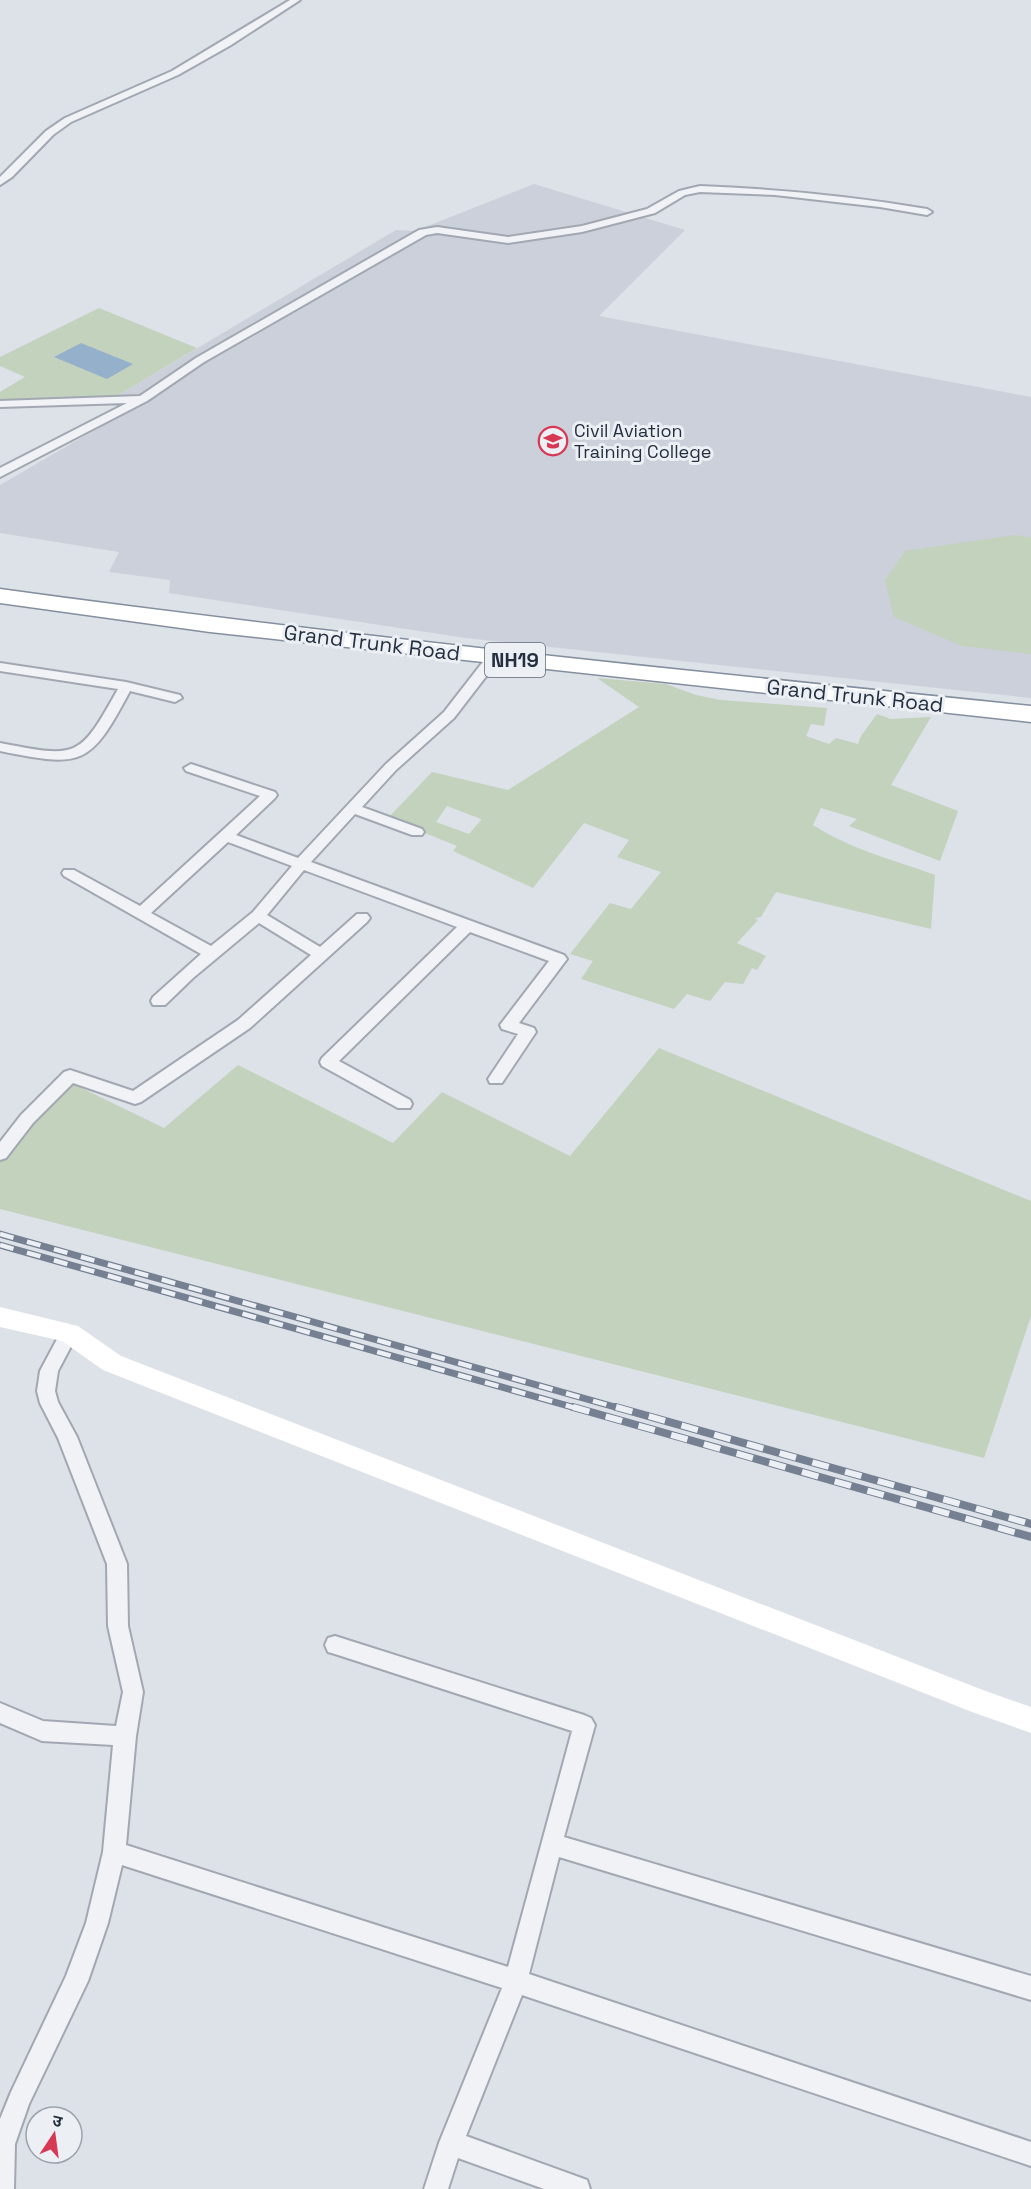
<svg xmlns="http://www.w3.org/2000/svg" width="1031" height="2189" viewBox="0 0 1031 2189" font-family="'Space Grotesk','Noto Sans Devanagari',sans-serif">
<rect width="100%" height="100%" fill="#dde1e8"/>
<path fill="#cbd0da" d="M534 184 685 230 599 316 1031 397V698L466 638 169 593 170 580 109 572 119 552 0 533V485L138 405 117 396 396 230 415 231Z"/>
<path fill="#c3d2bd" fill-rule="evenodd" d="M99 308 197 348 117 396 0 400V392L25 377 0 366V357Z
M1014 535 1031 537V654L962 646 894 617 885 580 905 551Z
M597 678 666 684 696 695 721 700 827 708 824 726 811 724 806 736 829 744 836 738 858 744 861 736 877 714 891 719 931 717 891 785 958 811 940 861 849 826 857 819 821 808 813 825C850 849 894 860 935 875L931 929 776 892 761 917 755 918 758 920 737 943 766 956 757 970 752 968 743 984 725 982 710 1001 687 994 674 1009 581 979 593 961 570 954 610 903 631 909 661 872 617 857 629 840 584 823 533 888 453 851 457 846 388 818 432 772 508 790 639 707ZM447 806 481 819V820L469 834 436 822Z
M659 1048 1031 1201V1316L984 1458 0 1209V1161L67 1081 164 1128 238 1065 393 1143 442 1092 570 1156Z"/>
<path fill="#95b0cb" d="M81 343 133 364 107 379 54 357Z"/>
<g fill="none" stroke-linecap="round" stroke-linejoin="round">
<g stroke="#a2a8b2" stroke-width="4">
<path id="street" d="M290 0H300L231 45 178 75 71 122 53 135 12 177 0 185V177L46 131 65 118 172 71Z
M700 186C776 189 852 196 927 209L932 212 927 215 880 207 775 195 700 192 685 195 655 213 582 232 508 243 437 233 426 235 204 362 147 401 0 477V468L127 403 0 407V401L140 396 196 358 419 230 437 227 508 237 582 226 647 209 679 191Z
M494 653 501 657 454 718 396 770 362 807 422 829 424 832 422 835H412L355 814 311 862 564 955 567 959 519 1023 534 1028 536 1032 502 1083H490L488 1079 518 1034 502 1029 500 1025 549 961 470 932 339 1061 410 1100 412 1104 410 1108H398L322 1066 320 1062 322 1058 457 927 304 870 267 915 320 947 357 914H367L370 918 367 922 250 1028 141 1102 135 1104 73 1083 33 1123 6 1158 0 1160V1142L21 1115 64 1072 70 1070 133 1091 238 1020 311 955 259 923 193 978 165 1005H153L151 1001 153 997 201 954 64 876 62 873 64 870H74L140 906 260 796 186 771 184 768 191 764 275 792 277 795 275 798 236 835 298 858 386 764 444 712 489 654ZM228 842 292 866 253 912 211 946 151 913Z
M0 663 126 682 180 695 182 698 175 702 130 691C90 766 83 768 0 751V743C78 758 79 759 118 689L0 671Z
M69 1326 75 1328 78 1333 58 1371 55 1391 58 1402 77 1437 127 1564 128 1626 143 1692 136 1736 126 1845 508 1967 572 1731 335 1654 328 1652 325 1645 328 1638 335 1636 584 1715 591 1718 595 1725 564 1837 1031 1976V2000L559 1857 529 1974 1031 2142V2166L522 1995 466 2136 587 2180 590 2189H544L458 2158 448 2189H424L439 2143 502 1988 122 1865 108 1923 88 1981 29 2104 15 2144 14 2189H0V2119L11 2092 66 1976 86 1923 103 1852 113 1745 42 1741 0 1723V1703L43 1721 116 1726 123 1692 108 1626 107 1564 58 1438 40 1403 37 1391 40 1371 63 1328Z"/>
</g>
<g stroke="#838f9f" stroke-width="3">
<path id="highway" d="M0 589C343 636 687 671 1031 706V722L210 632 0 603Z"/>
</g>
<use href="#street" fill="#f0f2f6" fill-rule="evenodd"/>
<path fill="#fff" fill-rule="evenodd" d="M0 1307 78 1326 121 1356 983 1690 1031 1707V1733L972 1712 103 1370 62 1341 0 1327Z"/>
<use href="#highway" fill="#fff" fill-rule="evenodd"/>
<g stroke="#758192" stroke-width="7">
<path id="rail-far1" d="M0 1234 622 1409
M0 1245 579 1409"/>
</g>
<g stroke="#758192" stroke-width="8">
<path id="rail" d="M573 1407 1031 1537
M616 1407 1031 1524"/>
</g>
<use href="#rail-far1" stroke="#ecf0f5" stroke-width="4.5" stroke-dasharray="14" stroke-linecap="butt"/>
<use href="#rail" stroke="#ecf0f5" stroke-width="6" stroke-dasharray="17" stroke-linecap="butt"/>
</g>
<defs>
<g id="university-ring" transform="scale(1.5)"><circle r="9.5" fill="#ecf0f5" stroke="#d73853" stroke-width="1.5"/><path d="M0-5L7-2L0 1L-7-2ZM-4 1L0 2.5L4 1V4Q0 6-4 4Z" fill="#d73853"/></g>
</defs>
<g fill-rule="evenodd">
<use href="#university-ring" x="553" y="441"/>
</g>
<g text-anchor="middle" stroke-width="6" stroke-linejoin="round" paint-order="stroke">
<g font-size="18" fill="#252f3f" stroke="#ecf0f5" text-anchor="start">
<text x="574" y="437">Civil Aviation<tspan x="574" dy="21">Training College</tspan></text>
</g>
<rect fill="#ecf0f5" stroke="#616976" stroke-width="1.5" x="485" y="643" width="60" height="34" rx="4.5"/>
<g font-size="20" font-weight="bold" fill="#252f3f">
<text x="515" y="667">NH19</text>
</g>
<g font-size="21" fill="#252f3f" stroke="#ecf0f5">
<text transform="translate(372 643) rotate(7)" y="7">Grand Trunk Road</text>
<text transform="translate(855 696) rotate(6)" y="7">Grand Trunk Road</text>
</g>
</g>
<g transform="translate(54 2135) rotate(13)"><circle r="28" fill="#ecf0f5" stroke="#9ca3ac" stroke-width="1.5"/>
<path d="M0-4.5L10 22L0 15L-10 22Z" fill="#d73853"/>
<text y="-9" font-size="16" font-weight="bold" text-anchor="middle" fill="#252f3f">उ</text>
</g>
</svg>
